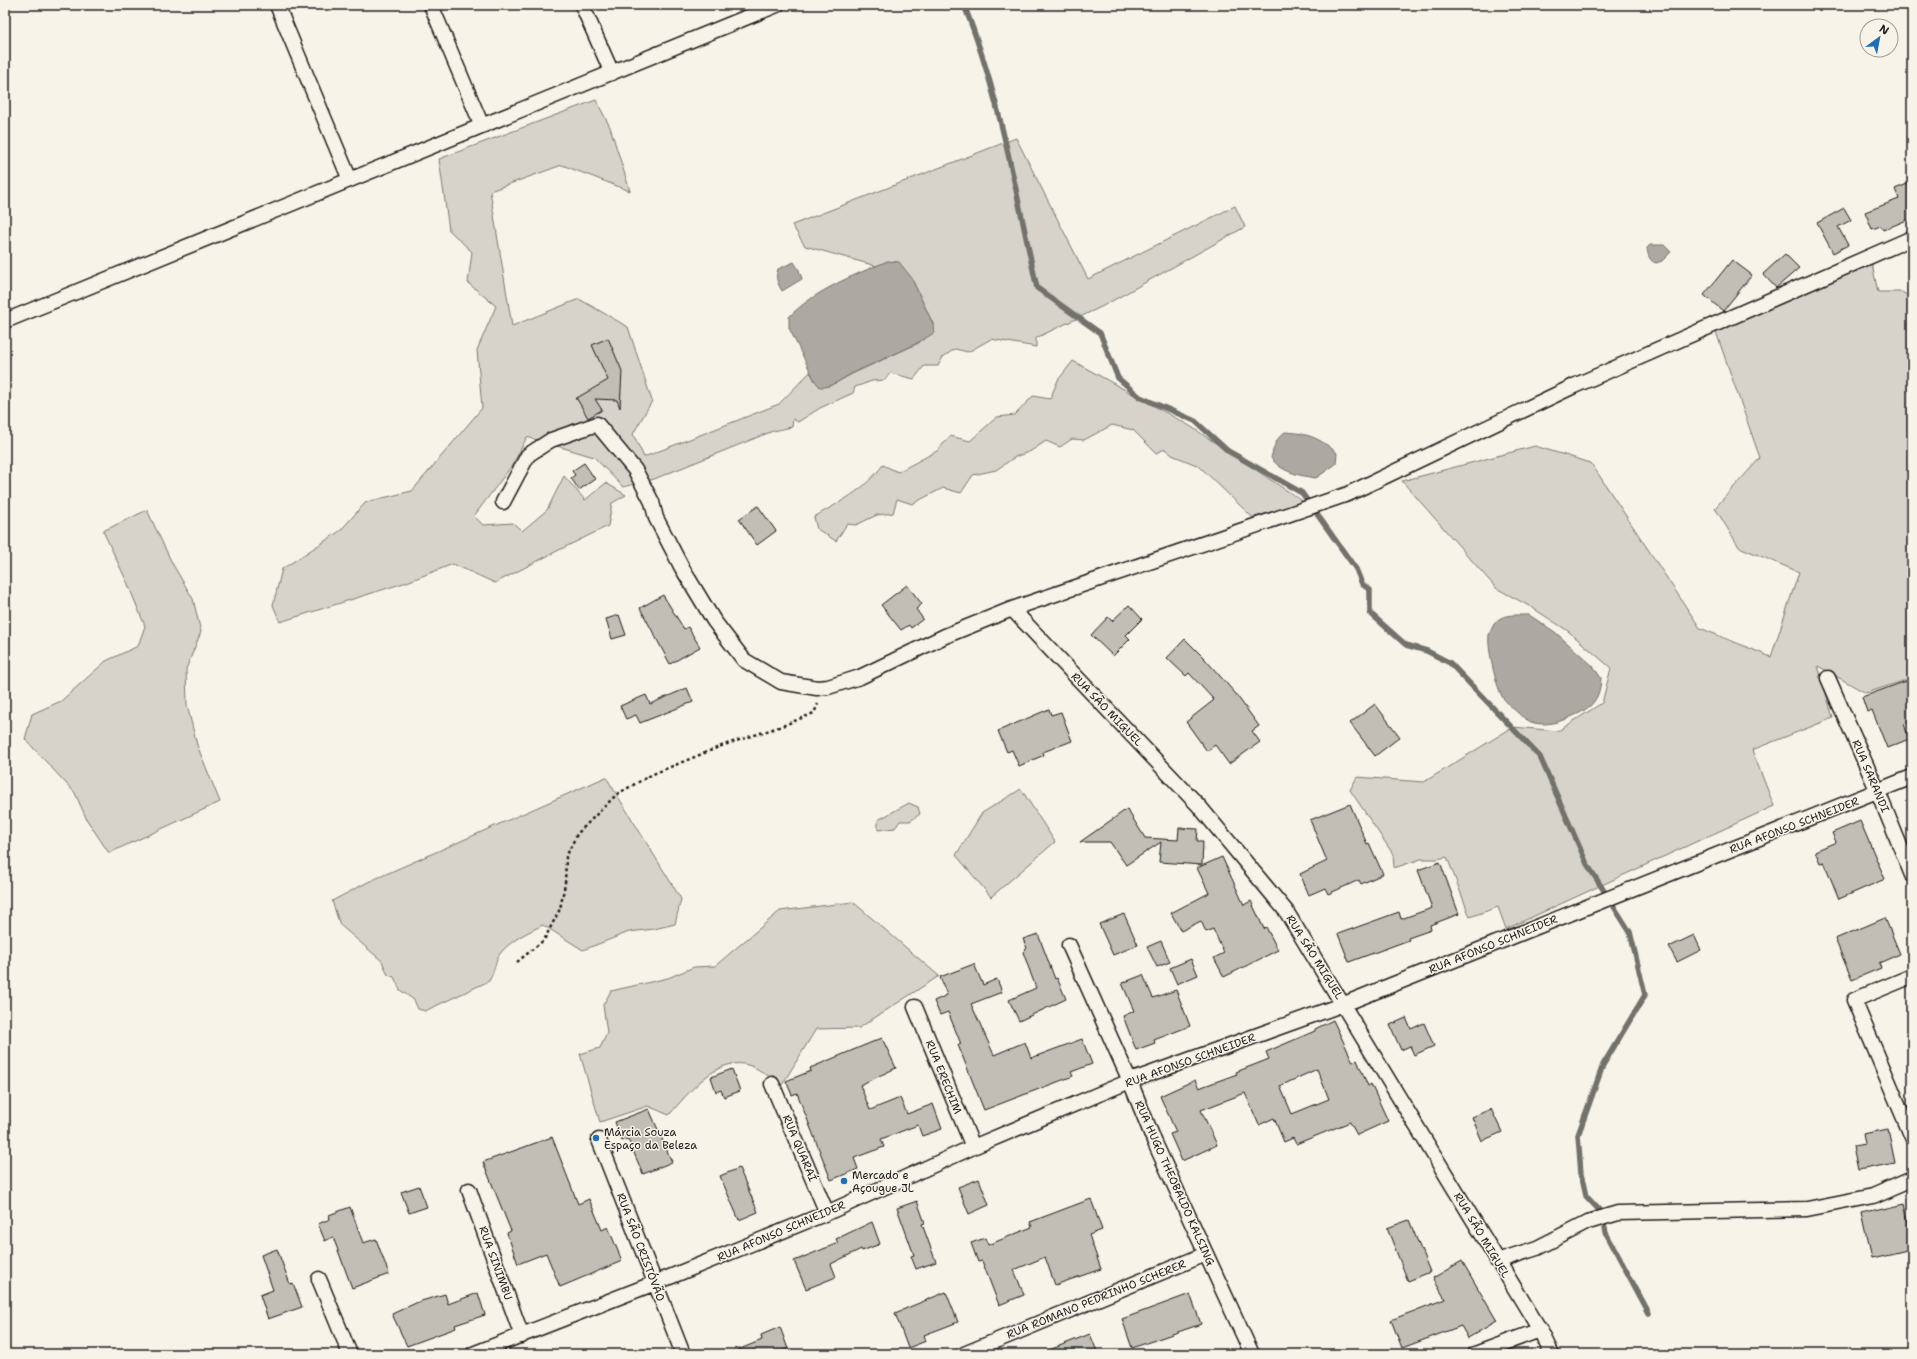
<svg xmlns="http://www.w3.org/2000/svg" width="1917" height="1359" viewBox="0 0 1917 1359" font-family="'Shantell Sans',sans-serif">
<rect width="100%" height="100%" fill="#f7f3e8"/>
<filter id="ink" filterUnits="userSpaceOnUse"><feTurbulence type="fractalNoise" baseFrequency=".025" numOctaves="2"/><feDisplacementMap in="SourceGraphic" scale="8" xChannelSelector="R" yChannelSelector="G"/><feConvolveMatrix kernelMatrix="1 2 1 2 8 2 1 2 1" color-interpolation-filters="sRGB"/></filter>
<g filter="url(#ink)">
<path fill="#d7d3cb" stroke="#7a7874" d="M596 100 610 127 630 191 562 165 490 191 512 326 579 299 628 327 652 401 633 434 644 457 779 404 810 372 815 381 836 383 852 374 919 343 933 324 911 277 888 261 876 266 805 246 792 225 1016 138 1088 279 1235 206 1245 227 1103 306 1036 338V347L991 339 968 352 955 349 943 357 938 366H924L914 379 890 373 885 380 872 381 855 387 853 393 820 408 798 422 793 419 792 427 773 431 654 479 623 487 594 457 527 437 513 464 474 516 483 525 513 523 522 531 547 510 564 476 585 500 606 483 626 495 612 503 608 526 555 552 495 583 453 564 407 582 280 622 273 605 282 569 340 531 366 502 412 491 482 408 477 350 496 306 468 283 472 252 449 230 439 159Z
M1872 264 1878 292H1902L1912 298V365L1911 367 1912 371V678L1866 693 1818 666 1833 718 1752 750 1774 806 1506 929 1498 907 1470 917 1447 857 1437 859H1421L1394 868 1393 854 1350 790 1357 777 1424 782 1513 727 1558 731 1602 703 1611 668 1568 631 1531 607 1496 588 1402 481 1535 446 1591 463 1700 628 1771 657 1799 572 1739 547 1715 508 1760 458 1716 332Z
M1073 361 1190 426 1304 502 1267 515 1252 517 1199 466 1172 455 1165 449 1156 453 1133 430 1112 425 1084 440 1072 439 1060 447 1046 441 1031 451 1015 457 996 470 973 475 961 493 943 488 912 504 897 499 893 513 877 515 856 525 847 524 836 541 817 529 814 517C843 500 862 492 883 465L898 472 937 451 950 436 970 441 997 417 1015 415 1033 396 1050 399 1058 380Z
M147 510 172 563 193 599 201 632 186 669 187 705 197 745 220 802 109 853 87 820 75 793 25 739 32 714 61 701 106 661 138 646 145 626 127 582 103 531Z
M606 777 681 899 675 924 654 929 629 932 583 950 543 925C528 932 509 941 499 955 496 960 494 973 489 981L425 1011 418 1009 414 1000 400 990 394 977 388 975 382 961 340 925 332 901 368 882Z
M1021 789 1055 842 991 897 956 855 982 813Z
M909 803 918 807 920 814 910 821H900L895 828 878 830V820Z
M853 902 939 976 859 1028 816 1029 782 1085C772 1079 761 1070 751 1066 718 1053 688 1094 669 1115L648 1106 600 1122 580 1054 600 1048 607 1033 603 1005 611 991 668 978 694 967 715 966 780 911Z"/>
<path fill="#aca9a2" stroke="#72716c" d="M1650 245H1664L1671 252 1662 261 1656 263C1649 261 1648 255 1647 248Z
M888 261 899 262 911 277 933 324 934 333C909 349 880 360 853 373 842 378 833 388 820 387L815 381 789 328V317C815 290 854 275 888 261Z
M794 262 799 270 802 279 782 291C777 282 775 278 778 269Z
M1285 432C1307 433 1320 438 1337 453L1336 464 1316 478C1300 476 1281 472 1271 458 1274 447 1275 439 1285 432Z
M1513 615H1529L1555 632 1593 666 1601 678C1600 699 1592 708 1573 716 1560 722 1544 727 1531 722 1522 718 1509 705 1503 698 1496 687 1487 647 1489 635 1490 632 1493 626 1494 624 1499 617 1505 616 1513 615Z"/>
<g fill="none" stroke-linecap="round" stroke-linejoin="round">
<path stroke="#72716c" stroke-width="5.5" d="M964 5C1000 95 1016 194 1037 288L1100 333 1118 378 1140 397 1195 421 1228 451 1302 493 1356 569 1362 584 1370 590V613L1406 645 1427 651 1450 663 1540 757 1587 864 1630 932 1645 995 1603 1065 1578 1135 1581 1174 1586 1196 1600 1211
M1604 1224 1606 1233 1649 1313"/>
</g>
<path fill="#c0beb5" stroke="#1c1c1c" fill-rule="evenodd" d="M1912 182V230L1907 220 1883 230 1881 226 1872 229 1865 212 1899 199 1895 189Z
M1844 208 1851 220 1838 227 1848 245 1833 253 1817 223Z
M1785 254 1799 268 1776 288 1763 274Z
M1732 260 1752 275 1723 311 1704 295Z
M608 338 622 371 620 408 617 400 595 399 602 410 588 418 577 399H575L608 380 592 345Z
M584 463 595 479 579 490 571 478 575 475 572 471Z
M758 506 776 531 757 545 739 519Z
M907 585 922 604 916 609 923 619 911 628 909 625 901 630 881 605Z
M663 595 684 629 688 627 700 647 670 664 640 608Z
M1129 605 1142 619 1126 635 1130 639 1113 656 1091 635 1108 617 1112 621Z
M619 615 626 635 612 639 606 619Z
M1185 639 1204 658 1235 693 1259 726 1252 731 1260 742 1229 764 1215 745 1207 751 1186 722 1214 700 1189 673 1186 676 1167 658Z
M1912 679V721L1904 724 1909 739 1887 748 1872 710 1867 712 1862 697Z
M687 688 693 702 640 723 636 715 626 719 620 706 646 695 650 704Z
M1375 704 1400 737 1375 756 1350 723Z
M1049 709 1051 715 1061 712 1072 741 1043 752 1044 755 1019 766 1012 750 1007 752 998 731Z
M1350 804 1367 844 1369 843 1383 874 1361 884 1359 880 1328 894 1325 888 1309 895 1300 874 1327 861 1310 820Z
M1127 809 1145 838 1178 840 1179 828 1198 829 1197 841H1203L1202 865 1159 862 1161 842 1126 865 1110 842H1080Z
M1860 821 1885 879 1839 899 1824 862 1820 863 1815 851 1836 842 1832 833Z
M1222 857 1244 905 1251 901 1264 929 1266 927 1278 950 1224 977 1214 958 1224 953 1213 929 1206 932 1201 921 1181 931 1171 913 1209 893 1197 868Z
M1440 862 1459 914 1430 925 1431 930 1408 938 1409 940 1349 962 1338 934 1399 912 1401 919 1432 908 1418 870Z
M1124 914 1138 945 1113 955 1099 924Z
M1885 918 1900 954 1879 963 1881 968 1852 980 1835 939Z
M1038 934 1055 979 1057 978 1066 999 1019 1021 1009 1000 1036 988 1023 952 1027 948 1023 939Z
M1694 935 1701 950 1677 962 1669 947Z
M1161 941 1170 962 1157 967 1147 947Z
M1191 959 1198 975 1177 984 1170 968Z
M974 964 983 985 997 979 1002 992 971 1004 994 1055 1025 1042 1031 1058 1082 1039 1092 1064 1071 1072 1073 1076 984 1110 958 1045 961 1044 948 1012 940 1015 934 1001 947 995 940 977Z
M1143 975 1153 998 1176 990 1190 1026 1154 1040 1155 1043 1136 1050 1123 1016 1134 1011 1122 983Z
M1406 1018 1411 1029 1424 1023 1434 1046 1414 1055 1410 1046 1401 1050 1390 1025Z
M1333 1020 1353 1062 1357 1060 1368 1086 1371 1084 1388 1121 1357 1135 1350 1122 1296 1144 1293 1138 1284 1142 1274 1118 1259 1125 1245 1093 1201 1110 1217 1145 1182 1161 1170 1134 1176 1132 1160 1096 1195 1080 1199 1088 1237 1074 1236 1072 1269 1059 1266 1052 1315 1031V1029ZM1317 1069 1329 1099 1292 1114 1280 1086Z
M882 1038 896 1068 860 1085 870 1110 900 1098 907 1114 933 1104 942 1129 922 1136 918 1125 881 1139 884 1147 854 1158 858 1169 831 1180 797 1093 792 1095 786 1081 811 1071 810 1068Z
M732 1069 740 1091 724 1097 721 1090 716 1092 711 1077Z
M649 1109 672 1162 643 1174 628 1139 622 1141 615 1122Z
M1491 1109 1502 1132 1482 1141 1472 1117Z
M1888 1129 1895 1163 1858 1170 1853 1146 1865 1144 1863 1134Z
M552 1137 578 1204 589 1199 602 1230 608 1227 622 1261 560 1287 546 1253 518 1264 507 1233 511 1231 483 1162Z
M739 1168 758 1212 739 1220 720 1176Z
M979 1179 989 1205 969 1214 958 1187Z
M419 1186 427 1207 409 1213 401 1192Z
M1091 1199 1102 1230 1089 1235 1101 1269 1055 1285 1045 1257 1014 1270 1024 1295 999 1305 982 1261 978 1262 971 1243 985 1238 988 1245 1032 1227 1030 1222Z
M917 1201 925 1223 922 1224 936 1262 916 1269 911 1256 914 1255 897 1208Z
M1904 1203 1912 1237V1250L1872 1259 1862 1213Z
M350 1207 363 1243 376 1239 389 1274 352 1288 333 1237 325 1241 318 1224 330 1219 329 1215Z
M1409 1220 1430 1272 1408 1281 1387 1228Z
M872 1222 880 1244 862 1251 861 1249 831 1264 836 1277 806 1289 794 1261 838 1243 836 1239Z
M277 1249 290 1284 293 1283 302 1307 268 1319 260 1295 273 1290 261 1255Z
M1462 1261 1497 1321 1468 1338 1461 1326 1402 1348 1391 1320 1445 1299 1433 1278Z
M946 1292 958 1322 924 1335 926 1341 908 1348 895 1313Z
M478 1293 485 1315 455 1325 456 1328 407 1346 392 1314 418 1302 445 1294 448 1304Z
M1190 1294 1201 1324 1132 1348 1122 1319Z
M780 1327 788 1349 775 1354H728L762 1340 761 1335Z
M1090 1334 1098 1354H1044V1352Z"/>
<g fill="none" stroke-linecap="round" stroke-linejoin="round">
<g stroke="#1c1c1c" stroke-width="17">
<path id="minor" d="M277 5 350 180
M431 5 482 126
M582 5 612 73
M5 321 777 5
M503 502 528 455 551 440 597 424 635 470 652 502 656 518 682 568 714 621 744 660 781 682 817 688 828 687 860 677 945 636 1012 609 1348 494 1574 386 1912 238
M1012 609 1199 806 1286 911 1540 1330 1552 1354
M1828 678 1878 792 1912 875
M1069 945 1130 1081 1155 1143 1252 1354
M1912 976 1854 1000 1912 1137
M915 1007 973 1147
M772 1084 827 1213
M599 1140 683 1354
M469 1190 522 1336
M1497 1261 1537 1248 1588 1222 1618 1213 1807 1209 1873 1196 1912 1179
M319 1279 350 1354
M473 1354 655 1283 827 1213 973 1147 1130 1081 1344 1004 1912 777
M964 1354 1206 1254
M1475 1354 1540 1330"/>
</g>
<path stroke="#1c1c1c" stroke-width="2.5" stroke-dasharray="3 3" stroke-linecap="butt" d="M517 962 544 940 560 909 565 884 566 857 577 834 617 794 653 774 724 745 782 726 814 713 818 704"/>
<use href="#minor" stroke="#f7f3e8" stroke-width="14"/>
</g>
</g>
<g fill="#1f6fb2" stroke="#f7f3e8" stroke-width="1.5">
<circle cx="596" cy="1138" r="4"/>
<circle cx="844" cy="1181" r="4"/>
</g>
<g text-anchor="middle" stroke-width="3" stroke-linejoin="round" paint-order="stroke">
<g font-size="11" fill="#1c1c1c" stroke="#f7f3e8">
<text transform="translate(1107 709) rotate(46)" y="4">RUA SÃO MIGUEL</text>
<text transform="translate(1871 776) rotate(67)" y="4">RUA SARANDI</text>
<text transform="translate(1794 825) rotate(-21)" y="4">RUA AFONSO SCHNEIDER</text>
<text transform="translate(1493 944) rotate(-22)" y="4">RUA AFONSO SCHNEIDER</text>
<text transform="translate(1315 957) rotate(58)" y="4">RUA SÃO MIGUEL</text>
<text transform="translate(1190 1060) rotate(-20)" y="4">RUA AFONSO SCHNEIDER</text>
<text transform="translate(944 1077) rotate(68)" y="4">RUA ERECHIM</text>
<text transform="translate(800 1148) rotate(67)" y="4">RUA QUARAÍ</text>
<text transform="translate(1175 1183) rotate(66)" y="4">RUA HUGO THEOBALDO KALSING</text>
<text transform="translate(781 1231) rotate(-23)" y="4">RUA AFONSO SCHNEIDER</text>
<text transform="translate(1482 1235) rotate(59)" y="4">RUA SÃO MIGUEL</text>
<text transform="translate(641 1247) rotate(69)" y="4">RUA SÃO CRISTÓVÃO</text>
<text transform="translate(496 1263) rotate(70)" y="4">RUA SINIMBU</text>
<text transform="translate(1096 1299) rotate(-22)" y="4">RUA ROMANO PEDRINHO SCHERER</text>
</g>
<g font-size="11" fill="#1c1c1c" stroke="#f7f3e8" text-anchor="start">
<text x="604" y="1136">Márcia Souza<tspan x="604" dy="13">Espaço da Beleza</tspan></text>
<text x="852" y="1179">Mercado e<tspan x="852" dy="13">Açougue JL</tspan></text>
</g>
</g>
<rect width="1917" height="1359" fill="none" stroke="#f7f3e8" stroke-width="20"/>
<rect x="10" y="10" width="1897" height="1339" fill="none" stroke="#1c1c1c" stroke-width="1.5" filter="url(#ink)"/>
<g transform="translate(1879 38) rotate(32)"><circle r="19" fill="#f7f3e8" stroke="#9f9d96"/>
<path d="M0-3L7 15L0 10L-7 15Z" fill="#1f6fb2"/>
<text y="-6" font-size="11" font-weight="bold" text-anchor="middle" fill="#1c1c1c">N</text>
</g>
</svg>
